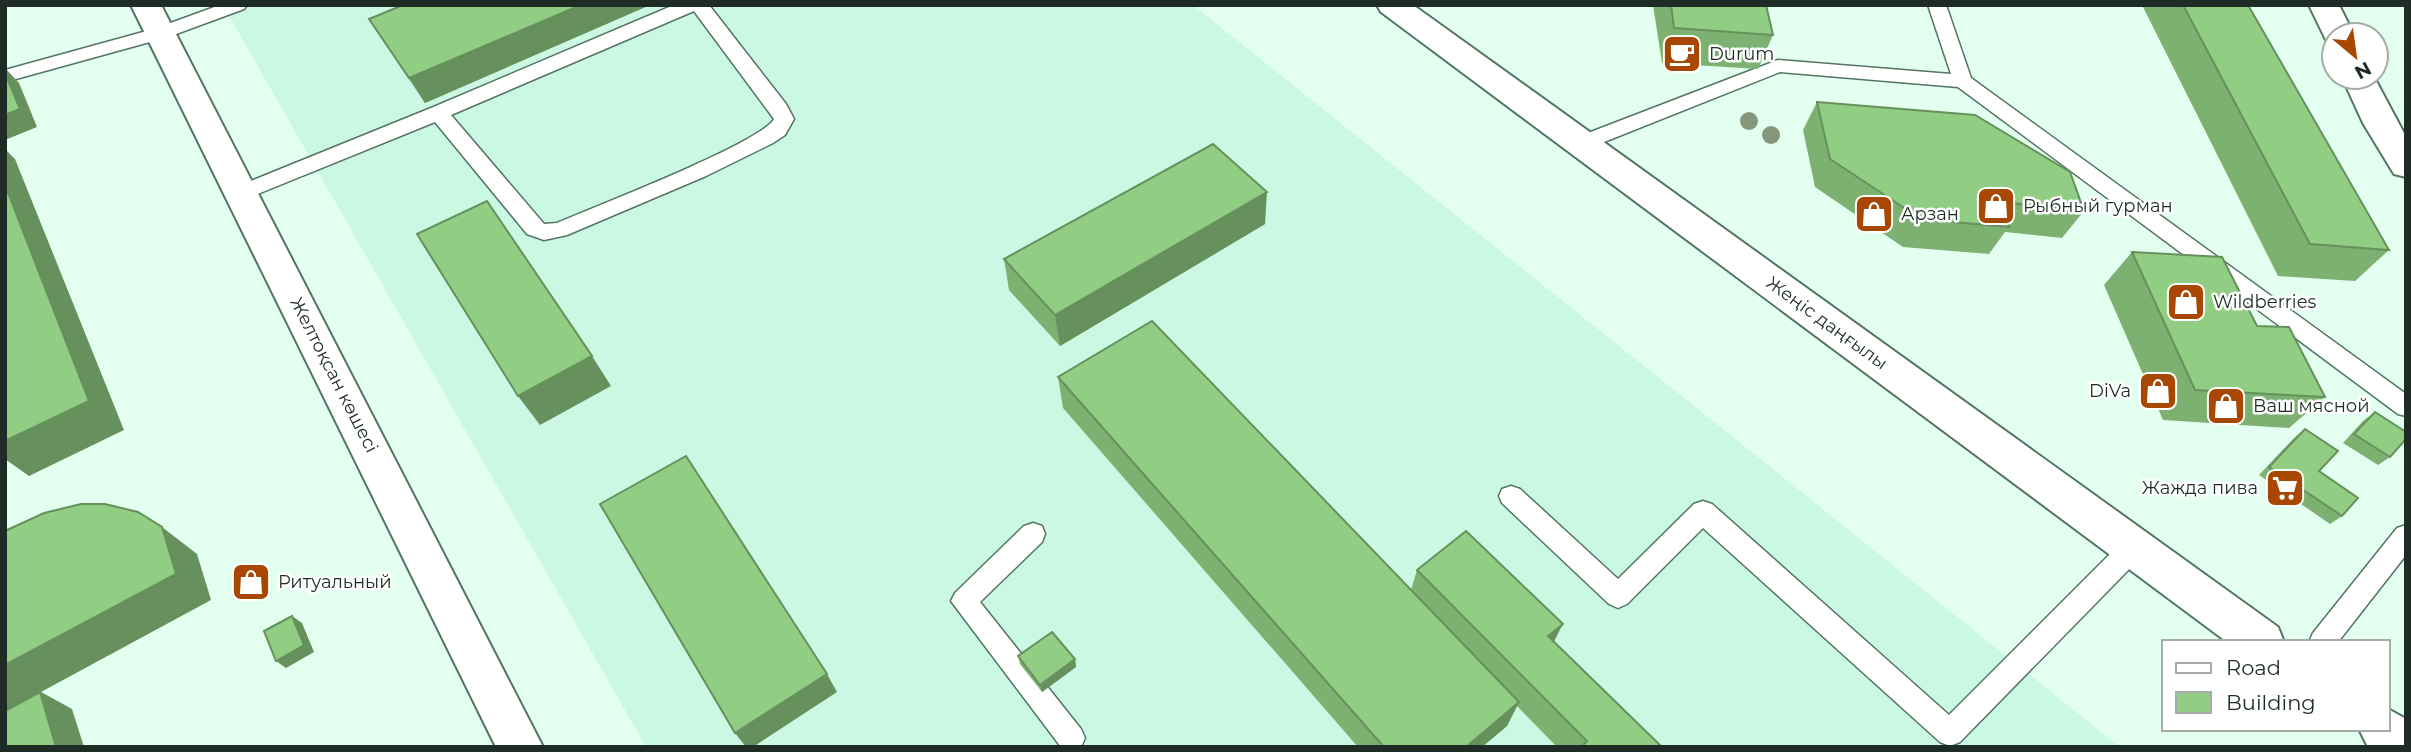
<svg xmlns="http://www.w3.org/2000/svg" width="2411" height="752" viewBox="0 0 2411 752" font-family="Montserrat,sans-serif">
<rect width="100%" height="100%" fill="#e2fff0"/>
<path fill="#cbf8e2" d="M223 5H1193L2120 747H646Z"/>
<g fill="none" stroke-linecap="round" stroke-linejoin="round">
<g stroke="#547465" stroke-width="3">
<path id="service" d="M220 5H247L244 9 168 37 5 82V70L154 29Z
M674 5H709L786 104 794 119 785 135 773 143 706 176 567 235 544 240 527 234 435 122 250 197 243 199 236 197 233 192 236 187 431 108ZM694 11 774 119C761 143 592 208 557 223L544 224 451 115Z
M1928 5H1946L1971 78 2406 394V416L2398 414 1958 87 1780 72 1589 148H1575L1572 143 1575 138 1778 60 1951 74Z
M1511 486 1520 489 1618 579 1694 504 1703 501 1712 504 1949 715 2124 540 2133 537 2142 540 2145 548 2142 556 1960 742 1950 746 1940 742 1703 528 1627 604 1618 608 1609 604 1502 503 1499 496 1502 489Z
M1033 523 1042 526 1045 534 1042 542 980 602 1081 729 1085 738 1081 747H1061L951 601 955 593 1024 526Z
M2406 525V555L2338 642H2309L2313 633 2397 528Z"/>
</g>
<g stroke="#547465" stroke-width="4">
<path id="minor" d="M131 5H161L543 747H496Z
M2309 5H2339L2354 35H2334V44L2327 42Z
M2342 77H2374L2406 137V177L2394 174 2363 123Z"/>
</g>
<g stroke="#547465" stroke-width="4">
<path id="secondary" d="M1377 5H1413L2278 627 2284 642H2227L1381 12Z
M2388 709 2406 719V747H2368L2359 729H2388Z"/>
</g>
<use href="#service" fill="#fff" fill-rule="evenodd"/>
<use href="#minor" fill="#fff" fill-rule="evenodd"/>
<use href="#secondary" fill="#fff" fill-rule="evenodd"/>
</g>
<g fill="#86967a">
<circle cx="1749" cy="121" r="9"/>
<circle cx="1771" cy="135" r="9"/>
</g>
<path fill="#7db172" d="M403 5H650L425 103 369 19Z
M1653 5H1766L1773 35 1758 69 1662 63Z
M2142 5H2248L2389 250 2355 281 2278 276Z
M1817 102 2084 211 2062 238 2005 232 1989 254 1903 247 1815 187 1803 130Z
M1265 224 1060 346 1009 290 1004 259Z
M2132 252 2257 326 2325 397 2289 428 2163 420 2104 285Z
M1058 377 1411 590 1417 570 1554 642 1662 747H1557L1517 706 1507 726 1482 747H1358L1063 408Z
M2375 412 2390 457 2378 465 2343 443 2363 421Z
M2305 429 2319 471 2342 516 2330 524 2259 475 2294 438Z
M1018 656 1075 659 1076 667 1042 692 1020 664Z"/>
<path fill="#66905c" d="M581 5H650L425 103 409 78Z
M5 68 19 83 37 127 5 140Z
M5 149 15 159 124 430 29 476 5 459Z
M1267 192 1265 224 1060 346 1055 315Z
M592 356 611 386 540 425 518 396Z
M162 527 197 554 211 600 41 692 72 709 84 747H56L5 712V665Z
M292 616 302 623 314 652 286 668 276 661Z
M1563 624 1550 649 1548 636Z
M1075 659 1076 667 1042 692 1040 685Z
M827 674 837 692 753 747H746L735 733Z
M1519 702 1507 726 1482 747H1466Z"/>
<path fill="#91ce84" stroke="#66905c" stroke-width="2" d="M403 5H581L409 78 369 19Z
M1671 5H1766L1773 35 1674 28Z
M2183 5H2248L2389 250 2310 244Z
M5 73 20 109 5 115Z
M1817 102 1975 115 2070 172 2084 211 2002 202 2009 227 1921 219 1830 159Z
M1213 144 1267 192 1055 315 1004 259Z
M5 185 89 401 5 441Z
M487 201 592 356 518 396 417 234Z
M2132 252 2222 257 2257 326 2289 327 2325 397 2195 390Z
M1152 321 1519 702 1466 747H1384L1058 377Z
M2375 412 2406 432V439L2390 457 2354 434Z
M2305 429 2338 451 2319 471 2358 498 2342 516 2269 467Z
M686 456 827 674 735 733 600 504Z
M81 504H105L138 512 162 527 176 574 5 665V531L44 513Z
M1466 531 1563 624 1548 636 1662 747H1581L1587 741 1417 570Z
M292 616 304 645 276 661 264 631Z
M1052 632 1075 659 1040 685 1018 656Z
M40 692 56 747H5V711Z"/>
<defs>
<g id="cafe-square" transform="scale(2.0125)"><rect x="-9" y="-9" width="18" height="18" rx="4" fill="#a84700" stroke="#fff"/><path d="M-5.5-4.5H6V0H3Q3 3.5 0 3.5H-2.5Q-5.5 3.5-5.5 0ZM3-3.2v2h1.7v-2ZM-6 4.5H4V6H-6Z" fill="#fff"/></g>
<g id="shop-square" transform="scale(2.0125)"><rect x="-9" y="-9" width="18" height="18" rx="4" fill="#a84700" stroke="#fff"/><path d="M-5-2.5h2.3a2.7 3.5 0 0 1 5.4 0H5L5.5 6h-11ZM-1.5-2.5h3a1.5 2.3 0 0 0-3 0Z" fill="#fff"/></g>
<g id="supermarket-square" transform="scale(2.0125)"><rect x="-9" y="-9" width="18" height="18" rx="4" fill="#a84700" stroke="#fff"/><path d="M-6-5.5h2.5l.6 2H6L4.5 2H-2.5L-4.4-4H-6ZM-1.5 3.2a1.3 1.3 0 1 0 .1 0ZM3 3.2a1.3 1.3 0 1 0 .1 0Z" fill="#fff"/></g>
</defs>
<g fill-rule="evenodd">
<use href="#cafe-square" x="1682" y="54"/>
<use href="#shop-square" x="1996" y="206"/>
<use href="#shop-square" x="1874" y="214"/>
<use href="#shop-square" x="2186" y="302"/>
<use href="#shop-square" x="2158" y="391"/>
<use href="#shop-square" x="2226" y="406"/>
<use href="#supermarket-square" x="2285" y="488"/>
<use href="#shop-square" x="251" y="582"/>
</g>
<g text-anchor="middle" stroke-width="5" stroke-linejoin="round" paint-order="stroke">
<g font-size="18" fill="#1e2c25" stroke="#fff" text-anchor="start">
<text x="1709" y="60">Durum</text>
<text x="2023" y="212">Рыбный гурман</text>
<text x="1901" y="220">Арзан</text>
<text x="2213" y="308">Wildberries</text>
<text x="2131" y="397" text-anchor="end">DiVa</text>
<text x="2253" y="412">Ваш мясной</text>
<text x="2258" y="494" text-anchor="end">Жажда пива</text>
<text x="278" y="588">Ритуальный</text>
</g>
<g font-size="18" fill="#1e2c25" stroke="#fff">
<text transform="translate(1827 323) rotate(36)" y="6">Жеңіс даңғылы</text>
<text transform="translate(334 375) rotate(63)" y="6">Желтоқсан көшесі</text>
</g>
</g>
<rect width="2411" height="752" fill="none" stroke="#1e2c25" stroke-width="14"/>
<rect x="2162" y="640" width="228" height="91" fill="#ffffff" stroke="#a5aba8" stroke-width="2"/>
<rect x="2176" y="663" width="35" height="10" fill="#ffffff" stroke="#a5aba8" stroke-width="2"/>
<text x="2226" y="675" font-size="21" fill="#1e2c25">Road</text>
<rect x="2176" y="692" width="35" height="21" fill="#91ce84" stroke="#a5aba8" stroke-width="2"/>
<text x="2226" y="710" font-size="21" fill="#1e2c25">Building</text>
<g transform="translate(2355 56) rotate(151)"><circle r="33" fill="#ffffff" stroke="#a5aba8" stroke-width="2"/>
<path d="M0-5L12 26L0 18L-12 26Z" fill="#a84700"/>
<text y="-10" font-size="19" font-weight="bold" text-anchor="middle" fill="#1e2c25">N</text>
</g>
</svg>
